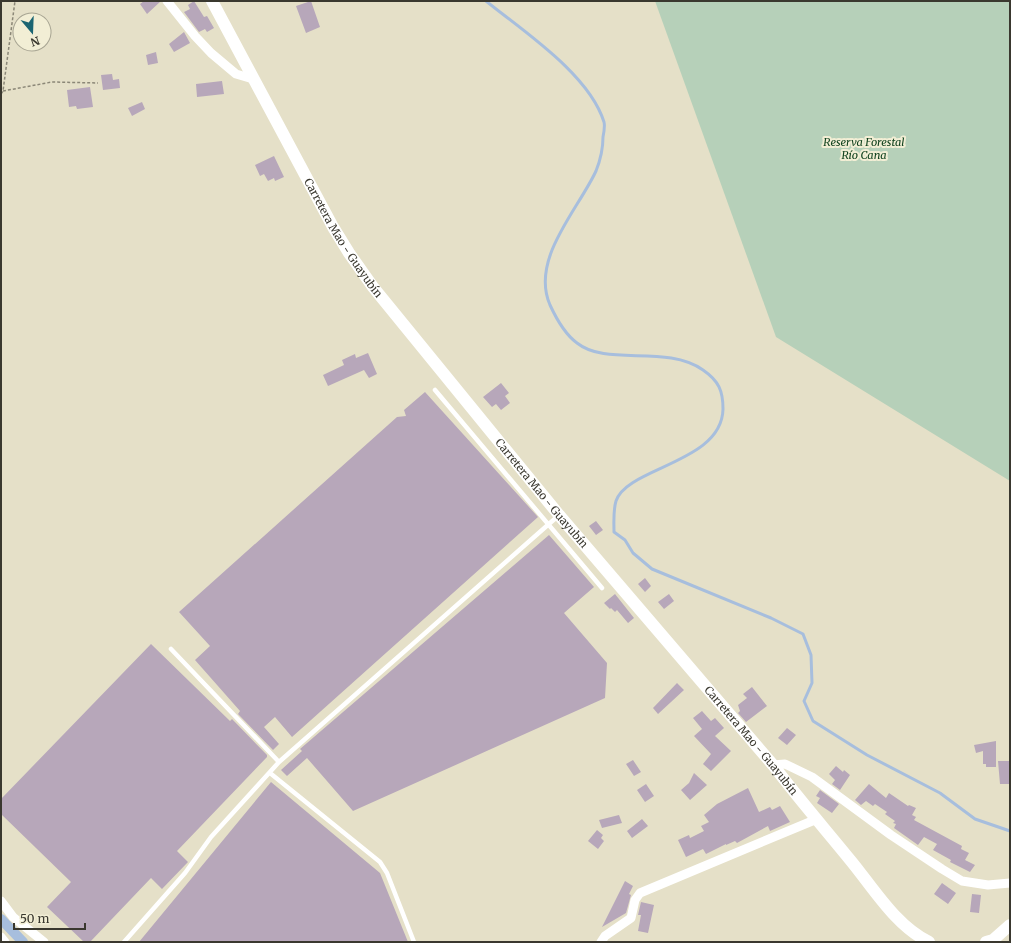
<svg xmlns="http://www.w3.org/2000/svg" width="1011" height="943" viewBox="0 0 1011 943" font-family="Merriweather,serif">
<rect width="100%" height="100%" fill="#e5e0c8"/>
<path fill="#b6d0b9" d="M655 1H1010V481L776 337Z"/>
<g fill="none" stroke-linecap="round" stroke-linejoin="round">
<path stroke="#a7bedd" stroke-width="3" d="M486 1C523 31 589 74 604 122 605 126 604 132 603 137 603 148 600 161 596 171 578 210 530 259 550 305 556 318 566 335 577 343 607 367 666 344 703 370 719 381 723 391 723 409 722 463 627 467 616 501 613 511 614 522 614 532L625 540 633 553 652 569 771 618 803 634 811 655 812 683 804 701 813 721 867 755 940 793 975 819 1010 831"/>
<path stroke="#a7bedd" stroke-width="10" d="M1 919 23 942"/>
</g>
<path fill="#b7a7ba" d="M144 1H161L147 14 140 4Z
M194 1 204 17 207 16 214 28 207 32 205 29 199 32 184 12 190 9 188 5Z
M311 1 320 27 306 33 296 6Z
M184 32 190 43 174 52 169 44Z
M156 52 158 63 148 65 146 55Z
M112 74 113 80 119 79 120 88 103 90 101 75Z
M222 81 224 94 197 97 196 84Z
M90 87 93 107 77 109 76 106 69 107 67 90Z
M142 102 145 109 132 116 128 108Z
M274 156 284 177 275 181 274 178 268 181 264 174 260 176 255 165Z
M368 353 377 374 369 378 364 370 328 386 323 375 344 365 342 360 355 354 356 358Z
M501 383 509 393 505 396 510 403 501 410 496 404 492 407 483 397Z
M425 392 538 517 292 737 275 717 264 727 279 744 273 750 238 714 240 711 195 660 210 646 179 612 397 417 406 416 404 410Z
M596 521 603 530 596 535 589 526Z
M549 535 594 587 564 613 607 663 605 698 353 811 307 758 287 776 281 770 302 751 300 749Z
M645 578 651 586 645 592 638 584Z
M615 594 634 618 628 623 617 610 615 612 611 608 610 609 604 603Z
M669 594 674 601 664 609 658 602Z
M151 644 230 721 232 719 267 755V757L177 851 188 862 162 889 151 878 90 942H84L47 907 71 882 1 814V799Z
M677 683 684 690 658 714 653 708Z
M752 687 767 706 746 722 738 713 740 711 738 705 747 698 743 694Z
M702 711 711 721 715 718 724 728 715 736 731 751 711 771 703 764 711 754 694 736 702 729 693 718Z
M787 728 796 735 787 745 778 738Z
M996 741V767H986V764H983V751L976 753 974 745Z
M633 760 641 772 634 776 626 764Z
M998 761H1010V784H1000Z
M836 766 843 772 844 770 850 775 840 790 832 784 835 780 829 774Z
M694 773 707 785 690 800 681 790 689 783Z
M271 782 380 873 408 942H139Z
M646 784 654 796 645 802 637 790Z
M869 784 886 798 889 793 908 806 909 805 916 808 912 815 916 817 914 820 962 846 961 849 969 853 965 860 975 865 970 872 950 862 951 860 933 850 937 844 924 837 918 845 894 828 896 824 893 823 895 821 885 814 887 812 875 804 873 806 866 801 861 805 855 800Z
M748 788 759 812 770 807 772 810 780 806 790 822 770 831 768 826 737 843 735 841 726 845V844L706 854 703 849 686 857 678 840 689 835 690 838 704 831 701 826 709 822 704 815 717 804Z
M820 790 839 804 832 813 817 803 820 798 816 796Z
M619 815 622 823 602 828 599 820Z
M642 819 648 826 632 838 627 831Z
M597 830 603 835 601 838 604 841 598 849 588 841Z
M625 881 633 886 629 894 631 895 626 913 602 927Z
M942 883 956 893 948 904 934 894Z
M972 894 981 895 979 913 970 912Z
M641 902 654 905 648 933 638 931 641 915H638Z"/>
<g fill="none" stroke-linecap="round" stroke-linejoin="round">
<path stroke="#8b8777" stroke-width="1.5" stroke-dasharray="3 2" stroke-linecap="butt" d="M3 91 52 82 98 83
M1 94 3 91 15 1"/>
<path stroke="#fff" stroke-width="4.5" d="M435 390 602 588
M171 649 279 762
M270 773 380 862 387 873 414 942
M124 942 185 873 211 837 279 762 558 516"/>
<path stroke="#fff" stroke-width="9" d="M167 1 195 36 211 53 236 74 253 79
M773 765 785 764 812 777 891 835 942 869 962 881 988 885 1010 883
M1 901 13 917 44 942
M1 937 5 942
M601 942 605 936 631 918 635 900 640 893 817 819"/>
<g stroke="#fff" stroke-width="12">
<path id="s1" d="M212 1 333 227 349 253 373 287 559 515 773 765C798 798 825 829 851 861 874 889 896 926 929 942"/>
<path d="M986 942 993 940 1010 925"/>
</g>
</g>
<g text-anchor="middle" stroke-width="4" stroke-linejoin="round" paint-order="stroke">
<g font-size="11" font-style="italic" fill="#0e401c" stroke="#f2eed5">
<text x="864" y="146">Reserva Forestal<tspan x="864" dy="13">Río Cana</tspan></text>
</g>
<g font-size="11" fill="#3a382f" stroke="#f2eed5">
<text dy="4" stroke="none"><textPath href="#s1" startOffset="271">Carretera Mao - Guayubín</textPath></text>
<text dy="4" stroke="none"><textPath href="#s1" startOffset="595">Carretera Mao - Guayubín</textPath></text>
<text dy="4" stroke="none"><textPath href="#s1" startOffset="919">Carretera Mao - Guayubín</textPath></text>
</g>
</g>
<rect width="1011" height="943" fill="none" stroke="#3a382f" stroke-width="4"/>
<g transform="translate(32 32) rotate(161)"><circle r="19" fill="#f2eed5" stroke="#a8a593"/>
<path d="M0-3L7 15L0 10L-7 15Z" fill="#1b6572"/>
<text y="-6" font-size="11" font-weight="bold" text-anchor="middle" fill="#3a382f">N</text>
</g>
<path d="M14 923v6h71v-6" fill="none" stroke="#3a382f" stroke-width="2"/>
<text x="20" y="923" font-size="12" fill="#3a382f" stroke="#f2eed5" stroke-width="3" paint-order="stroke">50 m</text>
</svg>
